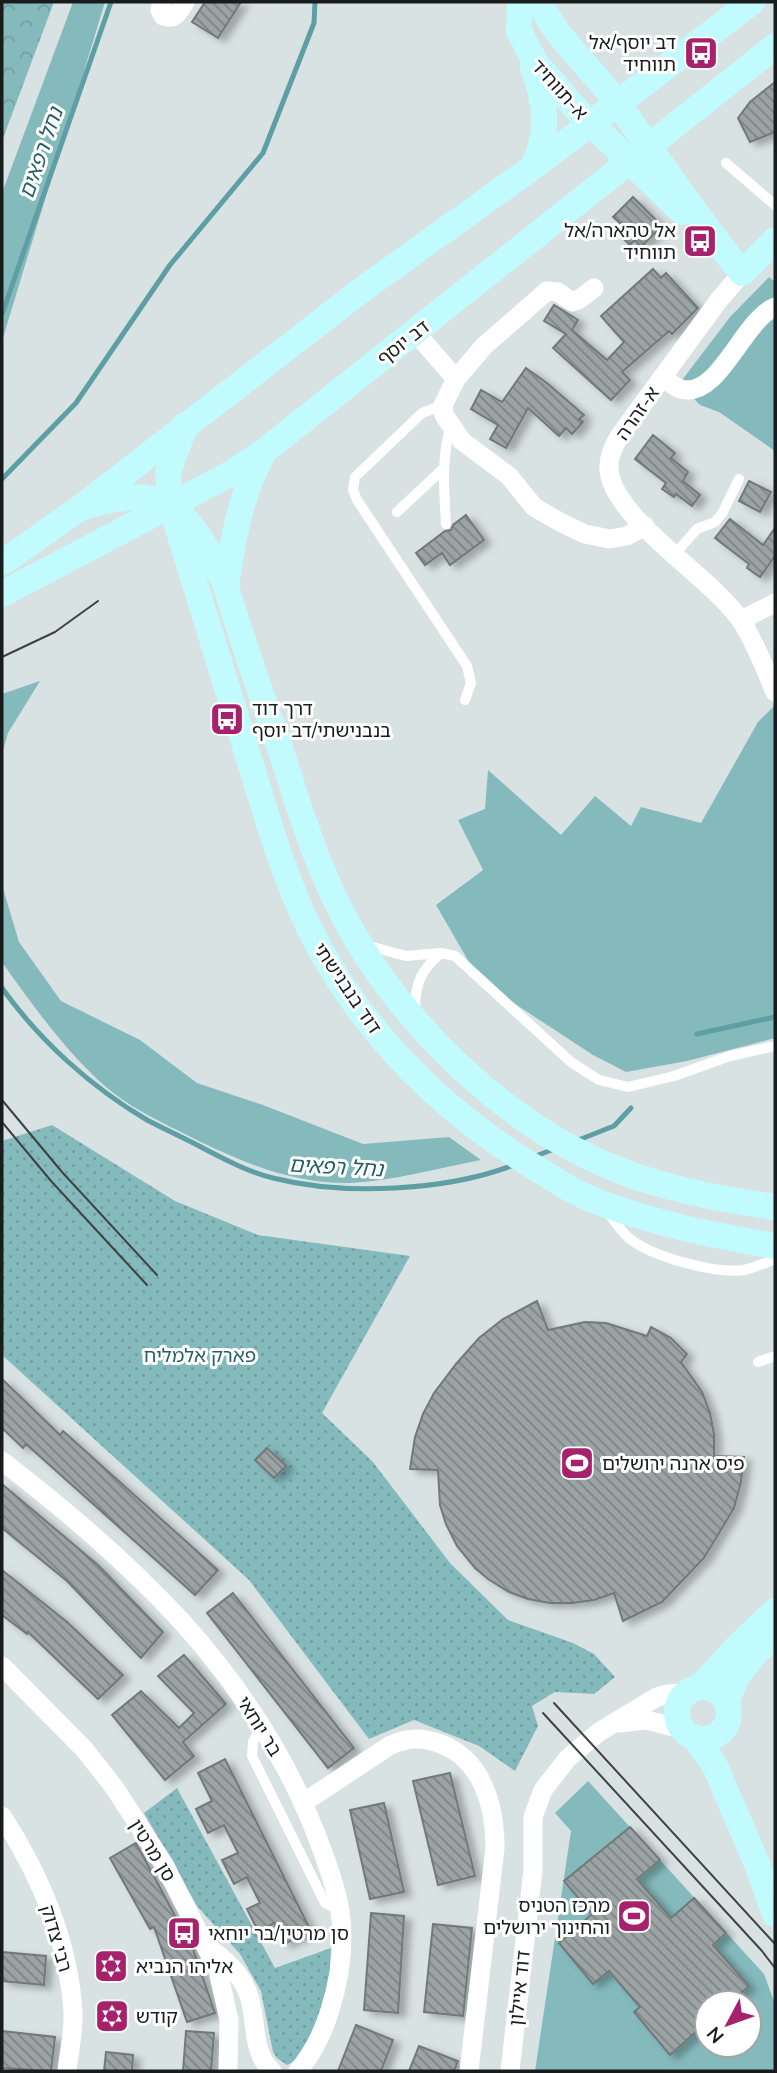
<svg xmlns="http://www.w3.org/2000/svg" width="777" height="2073" viewBox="0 0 777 2073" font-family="'Nunito Sans','Noto Sans Hebrew',sans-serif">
<defs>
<pattern id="forest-crowns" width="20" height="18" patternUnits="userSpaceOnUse" patternTransform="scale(1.75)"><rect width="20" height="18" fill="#85babd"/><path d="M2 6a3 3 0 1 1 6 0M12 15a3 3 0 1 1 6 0" fill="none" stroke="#729fa2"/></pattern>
<pattern id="park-dots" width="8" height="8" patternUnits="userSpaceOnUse" patternTransform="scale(1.75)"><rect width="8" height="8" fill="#85babd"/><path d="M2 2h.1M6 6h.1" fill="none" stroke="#729fa2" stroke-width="1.8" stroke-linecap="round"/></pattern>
<pattern id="building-back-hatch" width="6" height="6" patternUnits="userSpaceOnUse" patternTransform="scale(1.75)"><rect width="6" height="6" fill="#9ba3a4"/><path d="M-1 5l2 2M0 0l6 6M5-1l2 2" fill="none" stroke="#7e8485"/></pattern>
<filter id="shadow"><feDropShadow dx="7" dy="4" stdDeviation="3.5" flood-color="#0004"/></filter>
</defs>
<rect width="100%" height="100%" fill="#d9e2e3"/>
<path fill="#85babd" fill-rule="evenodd" d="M73 2H105L2 341V193Z
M769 277 775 282V451L719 412 700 405 679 384 730 317Z
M40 681 8 733 2 754V694Z
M775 705V1038L687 1061 626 1072 593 1055 480 981 436 905 483 870 458 820 485 809 488 770 561 835 595 796 631 826 641 807 701 823 758 722Z
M2 885 19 942 61 1001 140 1040 197 1083 263 1105 363 1144 449 1137 481 1160C438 1168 393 1181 350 1183 288 1184 232 1158 179 1131 154 1119 127 1105 106 1087 66 1052 34 1007 4 965L2 961Z
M588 1781 764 1974 775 2004V2071H535L571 1831 555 1813ZM707 2003H749V2045H707Z"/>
<path fill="url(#forest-crowns)" d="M2 2H54L2 141Z"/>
<path fill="url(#park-dots)" d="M52 1125 175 1201 258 1235 410 1256 322 1413 373 1462 450 1563 508 1620 573 1643 594 1654 615 1677 594 1694 555 1692 532 1706 538 1726 515 1771 479 1746 414 1720 369 1739 249 1580 2 1355V1141Z
M177 1788 275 1968 331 1948C330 1957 330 1967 330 1976 327 1998 309 2058 287 2065L277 2058 273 2052 261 1991 240 1954 197 1906 144 1813Z"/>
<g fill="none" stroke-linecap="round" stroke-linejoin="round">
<path stroke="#5d9fa4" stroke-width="5" d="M2 314 111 2
M2 479 76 403 170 265 263 153 314 23 315 2
M2 988C40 1041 91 1087 147 1120 164 1129 182 1137 199 1146 222 1158 248 1172 273 1178 344 1196 446 1191 514 1165
M697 1034 775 1017
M576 1141 614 1126 631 1108
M533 1157 557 1148"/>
</g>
<path fill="url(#building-back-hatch)" stroke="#717979" stroke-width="2" filter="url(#shadow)" d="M205 2H241L218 38 192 22Z
M775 82V132L750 142 738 118 750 102Z
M633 197 662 226 641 247 635 240 630 245 616 231 622 225 613 217Z
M653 269 661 278 666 273 698 308 672 334 669 331 622 372 630 380 611 400 553 348 566 334 544 321 554 305 578 320 572 330 607 360 624 342 601 316Z
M526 368 547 383 584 415 579 419 583 422 572 434 566 428 559 436 528 408 506 448 490 439 498 425 471 409 481 390 502 402Z
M653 435 675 453 671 458 688 472 683 481 700 495 692 506 676 494 674 497 662 489 666 483 635 459Z
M749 481 771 492 760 512 739 501Z
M466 515 484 540 450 565 442 553 425 565 416 553 445 531 451 530 453 525Z
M730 519 763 545 775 528V556L760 577 747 568 749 564 715 538Z
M537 1301 548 1330 585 1322 606 1323 647 1336 651 1327 671 1338 687 1354 681 1362 702 1392 710 1413 714 1434V1456L744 1457 741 1482 734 1508 704 1558 662 1602 623 1621 614 1593 594 1600 572 1603H550L528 1599 509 1592 488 1579 475 1568 457 1546 446 1524 440 1505 438 1470 410 1469 415 1437 423 1414 434 1393 456 1364 479 1338 503 1319Z
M2 1379 60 1435 63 1431 218 1570 195 1595 26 1444 23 1448 2 1428Z
M267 1448 286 1466 274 1478 255 1460Z
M2 1484 98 1565 163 1632 141 1658 67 1581 2 1528Z
M2 1570 67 1622 123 1675 98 1699 28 1632 27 1634 2 1615Z
M233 1593 354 1748 328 1768 207 1613Z
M184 1655 226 1704 183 1742 194 1756 165 1780 112 1715 141 1691 179 1728 194 1713 158 1676Z
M225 1759 311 1931 284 1944 274 1923 258 1931 247 1909 260 1903 247 1877 234 1884 222 1860 238 1853 224 1825 208 1833 196 1809 212 1801 198 1773Z
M450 1773 475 1876 438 1885 413 1781Z
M384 1803 404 1892 370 1899 350 1810Z
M630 1827 660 1860 637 1879 671 1918 694 1898 726 1933 713 1945 749 1986 729 2003H707V2022L670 2055 634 2012 640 2007 609 1971 593 1984 559 1943 592 1914 564 1881Z
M136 1843 193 1949 215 2013 187 2022 154 1927 150 1929 110 1858Z
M371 1913 404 1916 398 2013 364 2010Z
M433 1924 472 1928 463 2016 424 2012Z
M2 1952 46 1956 44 1985 2 1981Z
M356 2025 393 2040 381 2071H338Z
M2 2031 55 2037 51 2071 2 2068Z
M186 2031 214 2033 211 2071H183Z
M419 2046 458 2061 454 2071H409Z
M106 2052 133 2055 132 2071H104Z"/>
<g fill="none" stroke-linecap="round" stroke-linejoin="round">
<path stroke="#fff" stroke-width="10" d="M726 163 775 205
M443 405 422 413 355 477 353 490 357 500 467 666 471 683 465 700
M397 512 443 469
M446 524C444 490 441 458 451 425
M674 555 697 529 715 522 723 512 739 479
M369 946 406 956 441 953 455 956 571 1062 599 1080 628 1087 674 1076 730 1056 775 1046
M415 1010C415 984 421 970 440 954
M609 1214C616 1222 622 1233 630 1239 653 1257 715 1274 744 1270 754 1268 765 1263 775 1259
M758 1362 775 1356
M262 1726 253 1742 252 1756 325 1903 339 1910"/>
<path stroke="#fff" stroke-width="19" d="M162 2 160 10 163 16C176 21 179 11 185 2
M742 273 719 300 620 435C613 447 606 461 610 476 621 523 709 576 740 619 754 639 765 669 775 692
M594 288 580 299 572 302 558 292 547 291 484 346 456 379 443 405 444 415 462 441 509 476 534 507 560 522 585 534 610 539 627 536 645 526
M415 332 456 379
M662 377C668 381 674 387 681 389 718 400 743 320 775 307
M741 620 775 603
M2 1461C66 1510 129 1564 184 1624 243 1690 292 1766 322 1850 329 1869 337 1890 340 1911 345 1945 340 1978 330 2010 323 2033 313 2053 298 2071
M2 1666 84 1749 114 1787 165 1866 218 1971 229 2020 228 2071
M619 1723 646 1720 682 1729
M303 1803 389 1746C407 1737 422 1737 441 1744 483 1760 495 1807 495 1848L469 2071
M2 1816C39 1873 69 1942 73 2012 74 2031 69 2052 67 2071
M209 1948C226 1960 240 1973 248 1993 258 2019 250 2051 272 2071
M510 2071 533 1870V1817L543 1790 568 1758 599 1732 657 1697 668 1694 686 1693"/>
<path stroke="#c1fbfe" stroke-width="26" d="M520 2 519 31 535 62 576 109 682 212
M541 2C549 30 589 67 608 91 654 151 694 215 742 273L775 240
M533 167C550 132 546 103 533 67
M185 425 168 473 171 506C197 590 223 675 249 759 269 823 287 889 319 947 370 1039 442 1110 531 1165 553 1179 576 1194 601 1203 657 1224 716 1236 775 1246
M80 508C104 501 136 492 161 501 188 510 215 561 226 586 241 639 260 690 278 742 296 797 312 853 338 905 393 1017 504 1126 621 1171 670 1190 724 1200 775 1207
M2 563 80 508 363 289 533 167 752 2
M226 586C233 540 240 495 263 454
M2 594 228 475 263 452 775 46
M700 1687 736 1648 775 1611
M677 1713a26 26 0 1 1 52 0a26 26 0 1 1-52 0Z
M727 1705C731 1676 754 1654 775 1635
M694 1737 714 1764 757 1864 775 1914"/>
<path stroke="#3e4243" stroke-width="2" d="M2 657 55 632 98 601
M2 1100 62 1172 157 1275
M2 1122 51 1181 147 1285
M554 1703 775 1944
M543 1713 762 1951 775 1968"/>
</g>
<defs>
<g id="bus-square" transform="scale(1.75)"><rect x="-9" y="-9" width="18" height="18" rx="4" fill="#a7226d" stroke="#fff"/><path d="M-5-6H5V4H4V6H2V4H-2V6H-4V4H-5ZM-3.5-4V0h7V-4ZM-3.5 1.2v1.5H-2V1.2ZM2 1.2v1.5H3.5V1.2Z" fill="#fff"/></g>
<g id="stadium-square" transform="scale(1.75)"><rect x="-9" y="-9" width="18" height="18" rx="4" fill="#a7226d" stroke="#fff"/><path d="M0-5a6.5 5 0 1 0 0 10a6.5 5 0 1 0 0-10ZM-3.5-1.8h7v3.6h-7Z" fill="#fff"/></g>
<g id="synagogue-square" transform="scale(1.75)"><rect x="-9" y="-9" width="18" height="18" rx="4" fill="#a7226d" stroke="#fff"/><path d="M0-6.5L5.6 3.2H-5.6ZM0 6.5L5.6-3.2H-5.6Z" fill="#fff"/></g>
</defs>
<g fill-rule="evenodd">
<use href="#bus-square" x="701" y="53"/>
<use href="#bus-square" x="700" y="241"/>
<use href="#bus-square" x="227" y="719"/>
<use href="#stadium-square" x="577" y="1463"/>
<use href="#stadium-square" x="634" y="1916"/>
<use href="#bus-square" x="184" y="1933"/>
<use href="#synagogue-square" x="111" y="1966"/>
<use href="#synagogue-square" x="112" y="2016"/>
</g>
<g text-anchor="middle" stroke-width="6" stroke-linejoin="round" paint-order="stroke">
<g font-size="19" fill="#191c1c" stroke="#fff" text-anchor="start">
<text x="676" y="49" text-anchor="end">דב יוסף/אל<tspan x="676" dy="22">תווחיד</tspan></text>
<text x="676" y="237" text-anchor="end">אל טהארה/אל<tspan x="676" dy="22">תווחיד</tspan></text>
<text x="252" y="715">דרך דוד<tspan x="252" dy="22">בנבנישתי/דב יוסף</tspan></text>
<text x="602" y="1470">פיס ארנה ירושלים</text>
<text x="610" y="1912" text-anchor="end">מרכז הטניס<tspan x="610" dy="22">והחינוך ירושלים</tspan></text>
<text x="208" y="1940">סן מרטין/בר יוחאי</text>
<text x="136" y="1973">אליהו הנביא</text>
<text x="136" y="2023">קודש</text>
</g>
<g font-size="19" fill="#191c1c" stroke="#fff">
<text transform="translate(560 89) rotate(48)" y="7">א-תווחיד</text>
<text transform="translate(403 342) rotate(-38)" y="7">דב יוסף</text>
<text transform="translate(637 413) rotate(-55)" y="7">א-זהרה</text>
<text transform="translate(348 988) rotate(56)" y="7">דוד בנבנישתי</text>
<text transform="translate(260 1726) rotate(58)" y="7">בר יוחאי</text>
<text transform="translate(153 1850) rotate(58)" y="7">סן מרטין</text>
<text transform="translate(57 1938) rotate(74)" y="7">רבי צדוק</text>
<text transform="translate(519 1988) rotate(-84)" y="7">דוד איילון</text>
</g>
<g font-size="19" fill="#276064" stroke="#fff">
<text x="200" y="1362">פארק אלמליח</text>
</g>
<g font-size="21" font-style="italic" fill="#276064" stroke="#fff">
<text transform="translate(41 153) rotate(-71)" y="7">נחל רפאים</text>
<text transform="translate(336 1167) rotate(3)" y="7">נחל רפאים</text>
</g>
</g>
<rect width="777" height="2073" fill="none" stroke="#191c1c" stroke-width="7"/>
<g transform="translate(728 2024) rotate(229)"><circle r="33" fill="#ffffff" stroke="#a3a4a4" stroke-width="2"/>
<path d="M0-5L12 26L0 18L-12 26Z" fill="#a7226d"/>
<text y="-10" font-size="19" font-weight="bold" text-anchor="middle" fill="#191c1c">N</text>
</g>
</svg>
